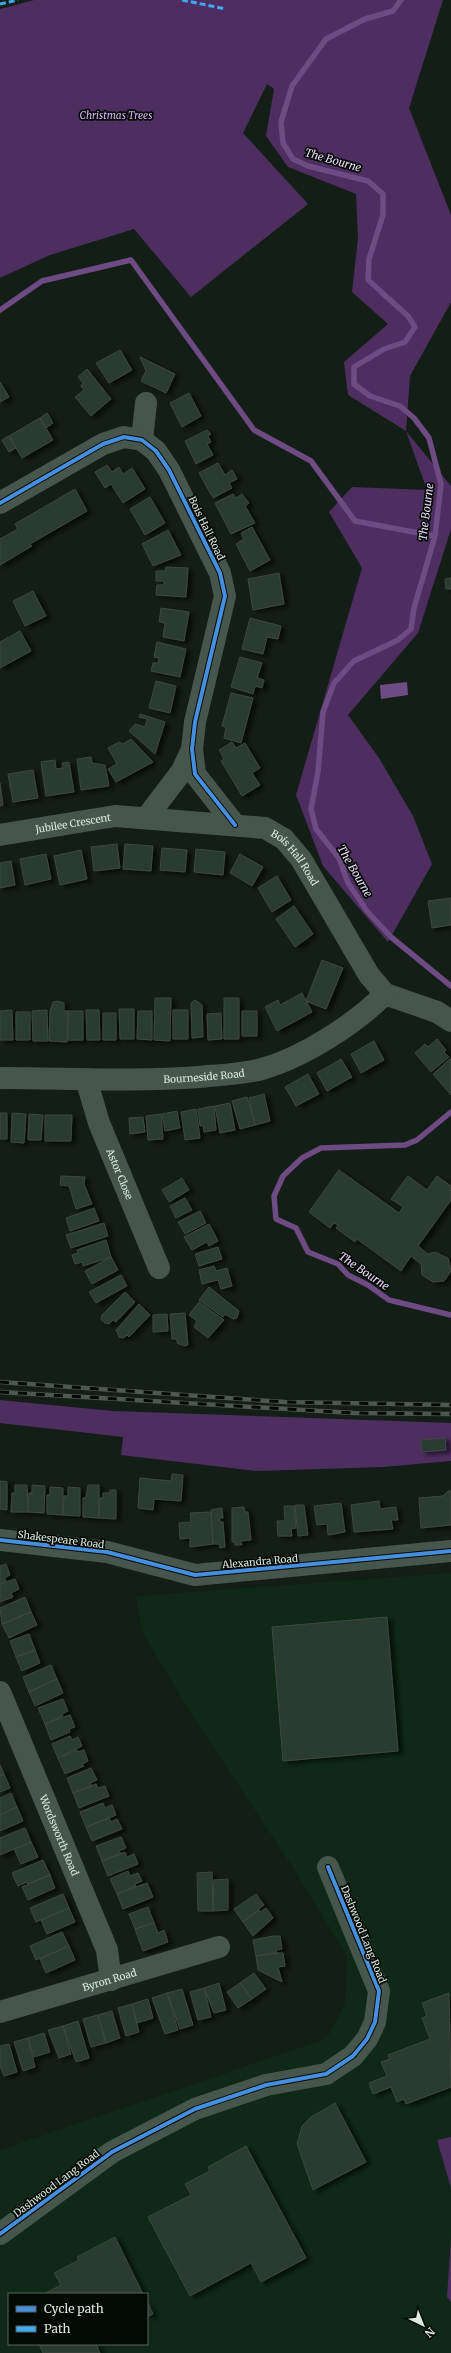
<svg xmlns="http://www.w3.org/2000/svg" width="451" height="2353" viewBox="0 0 451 2353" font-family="Merriweather,serif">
<defs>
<filter id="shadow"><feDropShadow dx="4.5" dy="2.5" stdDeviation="2" flood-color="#0009"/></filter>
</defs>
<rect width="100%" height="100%" fill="#131e16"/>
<path fill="#0f2817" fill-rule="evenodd" d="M451 1573V2137L437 2140 451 2188V2237L447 2297 451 2302V2353H0V2150L326 2039 345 2004 347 1956 295 1871 194 1718 141 1630 136 1596ZM9 2294H147V2344H9Z"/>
<path fill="#4e2e60" d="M34 0H443L409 108 451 215V302L410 376 406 431 451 486V529L418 633 348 715 379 758 413 816 432 864 388 942 323 866 296 795 362 568 329 512 352 487 427 490 406 431 348 395 344 362 388 324 352 292 358 238 356 194 288 167 266 136 274 89 267 84 243 133 308 204 191 297 134 229 50 255 0 278V9Z
M0 1400 113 1411 451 1423V1461L383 1467 256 1471 121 1455 123 1437 0 1423Z
M451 2137V2188L437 2140Z
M451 2237V2302L447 2297Z"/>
<path fill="#6f4b83" d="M407 682 408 695 381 699 380 685Z"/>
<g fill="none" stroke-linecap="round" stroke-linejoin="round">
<path stroke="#6f4b83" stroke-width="5.5" d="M401 0 393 11 365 19 326 39 292 86 281 122 283 143 293 159 308 166 368 181 383 194V215L369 259 368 280 408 316 415 327 405 342 384 349 354 367V384L370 396 400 406 414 418 429 438 441 484 435 536 414 608 411 629 398 640 354 661 334 683 323 712 318 772 311 809 316 829 339 858 348 883 367 911 391 937 451 986
M0 310 42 281 131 260 254 430 311 461 355 521 435 536
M451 1112 417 1140 405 1145 321 1148 302 1158 283 1176 274 1196 276 1219 296 1228 308 1252 338 1264 348 1275 368 1285 389 1300 451 1315"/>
</g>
<path fill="#293a30" stroke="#3f4841" filter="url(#shadow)" d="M120 350 132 370 109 383 96 363Z
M140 357 175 374 166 393 141 381 146 371Z
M87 369 111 399 91 416 75 397 84 390 81 386 83 383 78 377Z
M0 382 9 397 0 402Z
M189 393 201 416 182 427 170 403Z
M47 413 53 423 46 428 40 418Z
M40 418 53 440 22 458 9 436Z
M207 430 211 434 208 436 211 442 207 444 213 455 196 464 185 441Z
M9 436 16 448 9 452 2 440Z
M218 463 225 475 232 470 237 479 229 483 232 488 213 498 199 473Z
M107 465 112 472 119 467 123 474 132 468 145 489 123 503 111 484 105 488 95 472Z
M75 489 87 511 30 544 32 546 0 565V539L18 529 15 524Z
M233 494 236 498 242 494 249 503 245 506 255 523 231 534 215 503Z
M150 497 165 523 145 535 130 509Z
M252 527 270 560 250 571 236 544 244 539 241 533Z
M168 530 181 555 153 566 142 544Z
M166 567 188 568 186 597 156 595 157 585H164V581H156V571H165Z
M279 573 284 604 253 610 248 579Z
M451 578V589H446L445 579Z
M33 591 46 616 25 626 13 601Z
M161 608 189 612 184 641 163 637 165 623 159 622Z
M250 618 281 626 278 639 267 637 263 654 242 649Z
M20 631 31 651 0 668V642Z
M157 642 186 649 180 677 151 671 153 663H158L159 658 154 657Z
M240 657 262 663 257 678 264 680 262 688 255 686 253 694 231 687Z
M156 681 176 686 170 713 149 708Z
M231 693 253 698 241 743 224 738 226 727 222 726Z
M140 714 165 722 155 754 129 731 135 724 145 727 147 719 139 717Z
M131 739 153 762 116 782 108 769 117 764 108 748 119 742 123 744Z
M232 742 236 748 245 743 260 768 252 773 260 785 242 796 221 761 224 759 219 750Z
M91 757 92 763 105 765 109 786 81 790 77 759Z
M55 760 56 769 63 768 62 763 69 762 74 792 46 796 41 762Z
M33 770 38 798 13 802 8 774Z
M0 783 3 805 0 806Z
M117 844 120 868 94 871 91 847Z
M125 844 153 846 151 871 123 869Z
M162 848 187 850 185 872 160 870Z
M196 849 225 852 223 875 194 872Z
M81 850 87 879 60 885 54 856Z
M46 854 51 879 25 885 20 859Z
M240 854 263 867 252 886 230 873Z
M11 861 15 885 0 888V863Z
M277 876 291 900 272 912 258 888Z
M451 898V925L432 928 428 901Z
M294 906 313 934 295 947 276 919Z
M322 960 343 968 326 1009 306 1001Z
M302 993 312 1012 277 1031 265 1007 278 1000 280 1005Z
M155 998H171L170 1041 154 1040Z
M224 998H239V1039H224Z
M195 1000 202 1005 203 1037 192 1038 191 1003Z
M57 1001 64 1003V1011H68L67 1042 49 1041 50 1011 53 1002Z
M119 1009H134V1039H120Z
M12 1010 13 1040H0V1011Z
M47 1010 48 1041H33L32 1011Z
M86 1010H99L100 1040H87Z
M173 1010H188V1039H173Z
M68 1011H83V1040H68Z
M138 1011H152V1040L137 1039Z
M242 1011H257V1036H242Z
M16 1012H30V1040H16Z
M103 1013H116V1040H103Z
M221 1013 222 1039 208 1040 207 1014Z
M437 1039 446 1050 444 1052 449 1057 431 1072 415 1053 425 1044 428 1047Z
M374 1041 384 1060 361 1073 351 1054Z
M451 1058V1095L433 1074Z
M341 1059 352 1077 327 1091 317 1073Z
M308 1074 319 1094 296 1106 285 1087Z
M264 1094 270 1121 255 1125 249 1098Z
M247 1097 255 1125 240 1129 232 1101Z
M230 1103 235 1130 220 1133 215 1106Z
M214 1106 216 1130 204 1132 203 1125 200 1126 198 1109Z
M196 1109 200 1138 185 1140 181 1112Z
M177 1111 180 1128 165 1131 162 1114Z
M0 1113H7V1139H0Z
M12 1113 26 1114 24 1143 11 1142Z
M29 1114 43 1115 41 1140H28Z
M161 1114 163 1139 148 1140 146 1116Z
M45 1115H72L71 1141H45Z
M143 1117 145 1132 130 1134 129 1118Z
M339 1170 399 1213 403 1207 391 1199 408 1176 427 1190 437 1176 451 1186V1200L418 1246 428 1254 435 1252 448 1258 451 1271 444 1281 433 1282 422 1275 421 1264 411 1256 401 1271 357 1239 355 1242 336 1228 338 1225 334 1223 330 1228 309 1212Z
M61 1176 85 1177 84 1184 92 1204 76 1209 69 1186 60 1185Z
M182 1178 189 1190 169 1202 162 1190Z
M185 1198 192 1210 176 1218 170 1206Z
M94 1208 99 1221 70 1231 66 1218Z
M200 1211 206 1223 185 1234 178 1222Z
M104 1223 108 1236 71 1248 66 1235Z
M209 1224 218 1241 209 1246 207 1242 192 1250 184 1237Z
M106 1240 111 1257 83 1266 82 1262 75 1264 72 1255 78 1253 77 1250Z
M218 1247 222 1259 199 1266 195 1254Z
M111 1257 118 1270 92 1284 85 1271Z
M214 1266 216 1271 227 1268 232 1286 221 1289 218 1280 202 1284 199 1270Z
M121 1275 127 1286 96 1303 89 1292Z
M209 1287 239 1311 237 1318 233 1319 225 1314 223 1317 199 1300Z
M125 1292 135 1302 116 1322 113 1320 109 1324 105 1323 101 1320 102 1315Z
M199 1302 224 1320 208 1338 194 1327 197 1321 189 1315Z
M139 1304 150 1315 129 1337 127 1335 124 1338 119 1337 116 1330Z
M185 1313 188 1345 184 1346 177 1343V1339H172L170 1314Z
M167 1314 168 1331 153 1332V1315Z
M445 1438 446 1450 422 1452 421 1440Z
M172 1474 183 1475 181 1501 154 1499 153 1510 138 1508 140 1478 171 1481Z
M0 1481 7 1482V1510L0 1509Z
M15 1485H27L28 1512H11L12 1493H15Z
M32 1485 45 1486 44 1513 28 1512 29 1493H32Z
M88 1485H99V1518L83 1517V1498H86Z
M50 1487 63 1488V1515L47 1514V1495H50Z
M68 1487 80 1488V1516L63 1515 64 1496H68Z
M110 1490H116V1519L99 1518 100 1498H103V1493H110Z
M448 1491H451V1525L421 1528 419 1498 443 1496Z
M379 1501 380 1509 396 1507 398 1520H391L393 1529 354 1532 351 1505Z
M341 1503 345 1532 328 1535 327 1524 317 1525 314 1506Z
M295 1505H304L308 1535 298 1536Z
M284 1506H294L296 1528 291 1529 292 1536H278L277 1521H285Z
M244 1507 245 1512H248L251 1540 241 1541 242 1545H235V1542H232V1508Z
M222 1508 223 1518H219L220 1522H223L225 1547 220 1548 219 1544H213L211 1510Z
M211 1512 213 1544 190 1547V1538L180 1539 179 1523 191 1522 190 1513Z
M6 1564 10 1575 4 1578 6 1581 0 1584V1566Z
M15 1579 19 1589 11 1593 13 1597 0 1602V1584Z
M25 1597 31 1612 2 1624 0 1608Z
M31 1612 37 1625 9 1638 2 1624Z
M387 1617 398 1751 283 1761 272 1627Z
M29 1634 35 1650 16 1657 10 1641Z
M35 1650 40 1663 22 1671 16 1657Z
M51 1665 57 1679 29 1692 23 1677Z
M57 1679 63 1693 35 1706 29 1692Z
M63 1699 68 1711 62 1714 63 1716 45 1724 38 1708Z
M70 1715 75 1727 69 1729 70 1732 51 1740 45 1724Z
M70 1736 72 1740 78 1737 82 1746 58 1758 52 1744Z
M77 1750V1752L84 1750 88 1761 82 1764 84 1766 65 1774 58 1758Z
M0 1765 4 1774 0 1776Z
M91 1768 97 1780 90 1783 92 1786 73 1793 67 1778Z
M4 1774 10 1788 0 1792V1776Z
M96 1784 98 1788 105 1786 109 1796 79 1808 73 1793Z
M11 1793 17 1807 0 1815V1798Z
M103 1803 105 1808 112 1805 116 1815 86 1827 80 1812Z
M17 1807 23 1821 0 1831V1815Z
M109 1818 111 1822 117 1819 122 1829 92 1841 86 1827Z
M25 1828 31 1842 0 1855V1838Z
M121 1837 126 1848 119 1851 121 1854 102 1861 96 1846Z
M31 1842 38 1857 21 1864 14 1849Z
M125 1852 127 1857 134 1854 138 1864 108 1876 102 1861Z
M43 1860 50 1875 28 1884 27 1882 18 1886 12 1873Z
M128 1871 130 1876 138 1873 142 1881 135 1884 136 1886 117 1894 110 1879Z
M212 1872 213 1911H198L197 1873Z
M50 1875 55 1888 28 1900 22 1887Z
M228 1879V1910L213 1911 214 1880Z
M147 1883 153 1897 123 1909 117 1894Z
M63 1894 69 1908 36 1922 30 1908Z
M256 1894 264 1905 243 1922 234 1909Z
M148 1907 154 1923 135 1929 129 1914Z
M69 1908 75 1922 47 1934 41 1920Z
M266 1908 273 1918 253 1936 243 1922 259 1910 260 1912Z
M154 1923 158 1933 164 1930 168 1942 143 1951 135 1929Z
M62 1932 69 1946 36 1960 30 1946Z
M273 1936H280L282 1949 276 1950V1953L256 1956 253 1940Z
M69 1946 75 1960 46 1973 40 1959Z
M276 1953H283L285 1966 278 1967 282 1982 258 1970 256 1956Z
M254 1973 266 1989 252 1999 240 1983Z
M219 1983 226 2010 214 2013 204 1988Z
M240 1983 252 1999 238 2008 227 1992Z
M204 1988 211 2017 198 2020 190 1992Z
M182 1989 193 2025 180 2029 167 1993Z
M167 1993 178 2030 165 2034 152 1998Z
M449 1993 451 2087 406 2104 404 2099 397 2102 391 2087 373 2094 369 2083 387 2076 381 2062 390 2059 388 2055 430 2039 422 2018 427 2016 422 2003Z
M148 1999 153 2018 137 2023 132 2004Z
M132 2004 139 2032 126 2036 118 2008Z
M112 2011 120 2038 106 2043 98 2015Z
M98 2015 106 2043 91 2047 83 2019Z
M78 2021 89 2058 76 2062 63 2026Z
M63 2026 71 2054 59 2058 48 2030Z
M44 2033 50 2052 34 2057 28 2038Z
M28 2038 35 2067 23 2071 14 2042Z
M9 2044 17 2072 4 2076 0 2066V2046Z
M335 2103 366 2162 313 2190 297 2144 302 2126 311 2117Z
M246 2146 306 2258 261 2282 251 2263 190 2296 148 2217 191 2195 185 2184 210 2171 208 2167Z
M115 2237 143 2294H44L61 2285 54 2273 79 2260 77 2257Z
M147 2301 153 2314 147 2317Z
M39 2344H96L100 2353H43Z"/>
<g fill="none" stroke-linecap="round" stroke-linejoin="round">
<g stroke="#47564c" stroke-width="22">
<path d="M142 440 146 403"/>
<path d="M0 503 103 444 124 437 142 440 156 451 169 470 220 573 225 596 195 722 192 749 195 774 235 825"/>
<path d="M147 817 182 771 192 749"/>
<path id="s1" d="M0 835 115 816 265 828 284 839 301 859 369 975 385 994 437 1012 451 1021"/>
<path id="s2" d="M0 1078C66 1078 133 1082 199 1077 220 1075 243 1074 262 1069 304 1057 355 1024 385 994"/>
<path id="s3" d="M86 1079 99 1123 159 1268"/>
<path d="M0 1540 107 1552 195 1575 451 1551"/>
<path id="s4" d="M0 1692 107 1950 111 1980"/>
<path id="s5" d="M0 2012 219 1947"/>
<path d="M0 2234 112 2152 195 2109 266 2085 326 2074 353 2056 367 2039 375 2022 379 1991 328 1867"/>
</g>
<g stroke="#4c5850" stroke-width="4.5">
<path id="rail" d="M0 1382 284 1402 451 1405
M0 1392 354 1413 451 1414"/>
</g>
<use href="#rail" stroke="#030a05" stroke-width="3" stroke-dasharray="9" stroke-linecap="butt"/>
<path stroke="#3fa9f5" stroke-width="3" stroke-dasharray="6 3" stroke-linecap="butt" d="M182 0 226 9
M0 4 18 0"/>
<g stroke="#030a05" stroke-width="6">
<path id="cycleway" d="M0 503 103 444 124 437 142 440 156 451 169 470 220 573 225 596 195 722 192 749 195 774 235 825
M0 1540 107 1552 195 1575 451 1551
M0 2234 112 2152 195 2109 266 2085 326 2074 353 2056 367 2039 375 2022 379 1991 328 1867"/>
</g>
<use href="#cycleway" stroke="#468fdf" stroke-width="4"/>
</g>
<g text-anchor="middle" stroke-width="3.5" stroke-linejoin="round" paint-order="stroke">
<g font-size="10" font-style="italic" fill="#dfb2fa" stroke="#030a05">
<text x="116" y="119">Christmas Trees</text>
</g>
<g font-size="10" fill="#ddeae0" stroke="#030a05">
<text transform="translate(207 528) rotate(64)" y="4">Bois Hall Road</text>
<text dy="4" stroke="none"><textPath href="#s1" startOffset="74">Jubilee Crescent</textPath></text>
<text dy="4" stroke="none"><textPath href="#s1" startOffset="310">Bois Hall Road</textPath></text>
<text dy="4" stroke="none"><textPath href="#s2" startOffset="204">Bourneside Road</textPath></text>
<text dy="4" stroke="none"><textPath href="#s3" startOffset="101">Astor Close</textPath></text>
<text transform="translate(61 1539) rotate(7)" y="4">Shakespeare Road</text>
<text transform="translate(260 1561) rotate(-5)" y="4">Alexandra Road</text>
<text dy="4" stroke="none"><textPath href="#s4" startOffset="155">Wordsworth Road</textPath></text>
<text transform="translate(364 1934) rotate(68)" y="4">Dashwood Lang Road</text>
<text dy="4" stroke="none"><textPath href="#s5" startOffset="114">Byron Road</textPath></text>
<text transform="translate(56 2183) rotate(-37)" y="4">Dashwood Lang Road</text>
</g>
<g font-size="11" font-style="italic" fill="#f1daff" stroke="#030a05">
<text transform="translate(333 160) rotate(16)" y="4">The Bourne</text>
<text transform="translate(426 512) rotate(-83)" y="4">The Bourne</text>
<text transform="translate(355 871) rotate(60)" y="4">The Bourne</text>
<text transform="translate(364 1271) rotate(34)" y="4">The Bourne</text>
</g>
</g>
<rect x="8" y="2293" width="140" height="52" fill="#030a05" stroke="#5a645d"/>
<rect x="16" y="2306" width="20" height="6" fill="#468fdf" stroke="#5a645d"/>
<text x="44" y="2313" font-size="12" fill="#ddeae0">Cycle path</text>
<rect x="16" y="2326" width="20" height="6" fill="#3fa9f5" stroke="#5a645d"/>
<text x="44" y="2333" font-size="12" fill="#ddeae0">Path</text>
<g transform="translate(423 2325) rotate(137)" stroke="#030a05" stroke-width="3" paint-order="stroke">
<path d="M0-3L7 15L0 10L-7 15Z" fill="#ddeae0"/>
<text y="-6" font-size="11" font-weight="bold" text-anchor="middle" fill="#ddeae0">N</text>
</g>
</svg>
